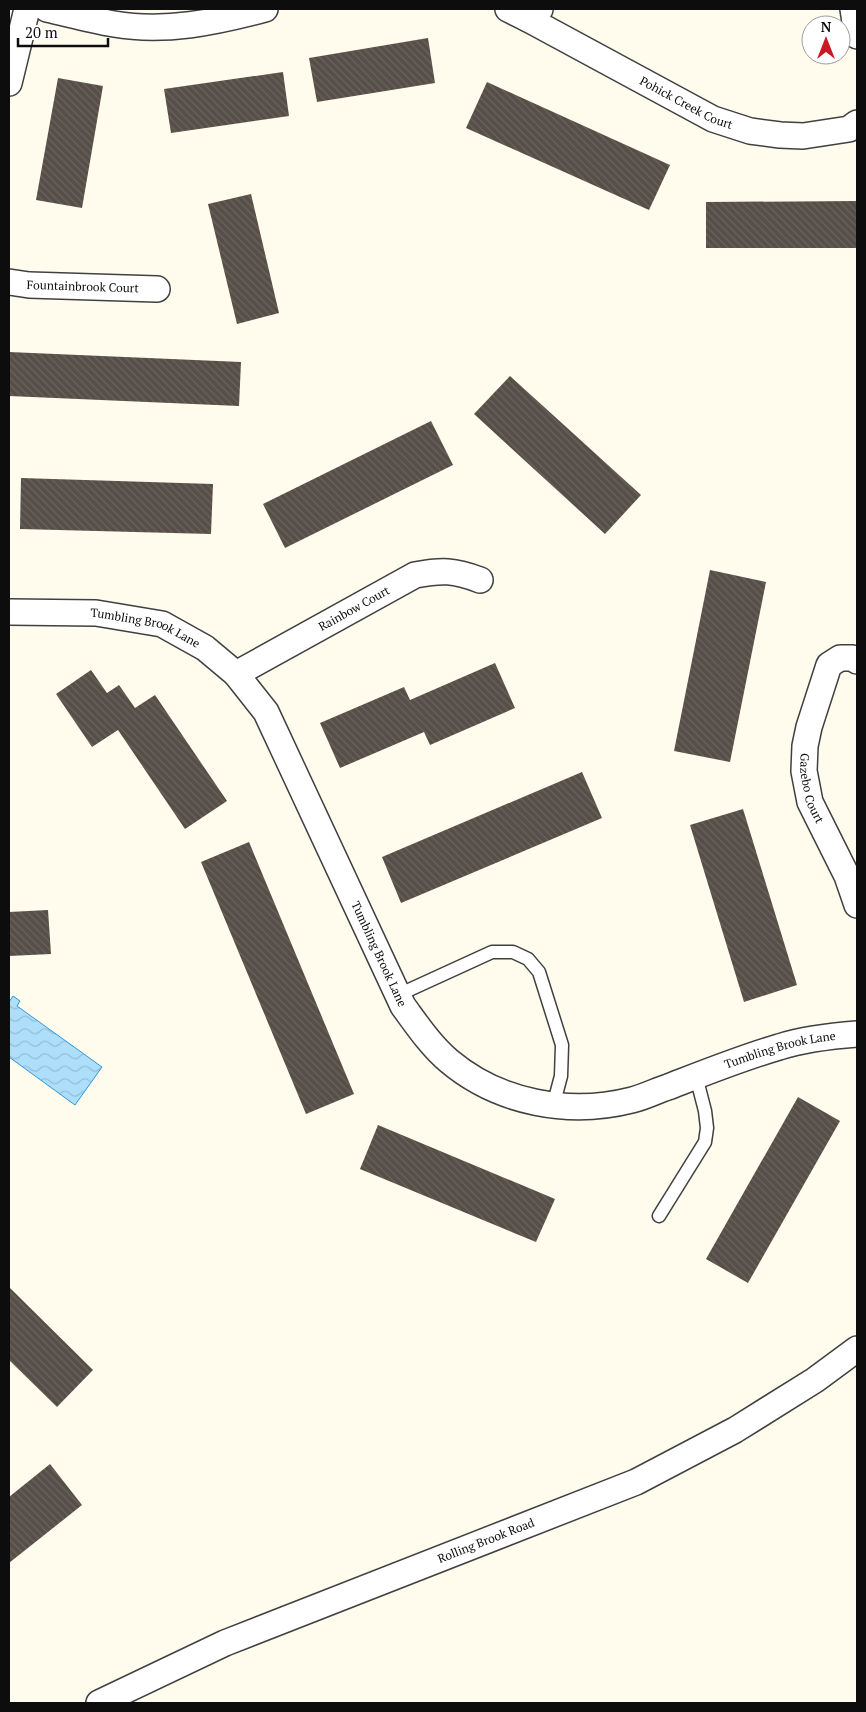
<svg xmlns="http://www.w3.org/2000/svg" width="866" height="1712" viewBox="0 0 866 1712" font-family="'PT Serif',serif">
<defs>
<pattern id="water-waves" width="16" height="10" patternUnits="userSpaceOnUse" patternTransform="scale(1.25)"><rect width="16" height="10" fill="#addffb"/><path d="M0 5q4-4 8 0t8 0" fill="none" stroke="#94bed6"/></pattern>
<pattern id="building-back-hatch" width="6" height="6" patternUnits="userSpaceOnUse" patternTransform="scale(1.25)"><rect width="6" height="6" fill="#574e48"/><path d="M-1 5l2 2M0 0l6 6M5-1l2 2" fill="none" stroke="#6a635e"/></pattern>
</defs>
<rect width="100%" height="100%" fill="#fffbed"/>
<path fill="url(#water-waves)" stroke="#2e97d9" d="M13 996 20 1001 17 1006 102 1067 75 1105 9 1057V1002Z"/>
<path fill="url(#building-back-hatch)" d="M428 38 435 83 317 102 309 58Z
M283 72 289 116 171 133 164 89Z
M58 78 103 86 82 208 36 200Z
M487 82 670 165 649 210 466 128Z
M251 194 279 313 237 324 208 204Z
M857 201V248H706V202Z
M9 352 241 362 239 406 9 396Z
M510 376 641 495 605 534 474 414Z
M431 421 453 465 285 548 263 504Z
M21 478 213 484 211 534 20 529Z
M710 570 766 582 730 762 674 751Z
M495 663 515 708 430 745 424 732 340 768 320 723 404 687 410 700Z
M91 670 107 693 119 685 135 708 155 695 227 801 185 829 118 730 92 747 56 694Z
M582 772 602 818 401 903 382 857Z
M743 809 797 985 744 1002 690 825Z
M249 842 354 1094 306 1114 201 862Z
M48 910 51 954 9 956V912Z
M798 1097 840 1121 748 1283 706 1259Z
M378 1125 555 1199 536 1242 360 1169Z
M9 1287 93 1370 57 1407 9 1360Z
M50 1464 82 1505 9 1563V1497Z"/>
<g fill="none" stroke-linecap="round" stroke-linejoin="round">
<g stroke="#404040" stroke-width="15">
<path id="lane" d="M398 995 492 952H513L528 959 539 972 562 1045 561 1076 553 1106
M659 1216 705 1142 707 1128 705 1111 696 1076"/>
</g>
<g stroke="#404040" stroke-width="28">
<g id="street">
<path d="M47 9C69 14 91 20 114 24 165 33 216 22 265 9"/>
<path d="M508 9 528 19"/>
<path id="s1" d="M540 9 528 19 713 119 750 131 780 135 803 136 849 129 857 123"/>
<path d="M853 9 857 36"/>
<path d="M9 83 27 9"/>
<path id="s2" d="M9 282 29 285 157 289"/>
<path id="s3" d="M9 612 96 613 162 624 205 648 236 674 266 712 403 1006C417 1025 431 1046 449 1061 499 1103 569 1116 632 1100 644 1097 656 1091 668 1087 704 1073 741 1058 779 1047 804 1039 830 1036 857 1034"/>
<path id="s4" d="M857 661 853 658H840L829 665 809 727 805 746 804 771 810 802 847 876 857 905"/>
<path id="s5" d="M236 674 415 575C442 570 454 570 480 580"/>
<path id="s6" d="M99 1703 225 1643 636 1482 735 1430 815 1380 857 1349"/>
</g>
</g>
<use href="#lane" stroke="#fff" stroke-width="12"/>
<use href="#street" stroke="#fff" stroke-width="25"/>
</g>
<g text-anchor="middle" stroke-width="5" stroke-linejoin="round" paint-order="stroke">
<g font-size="12" fill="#0d0d0d" stroke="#fff">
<text dy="4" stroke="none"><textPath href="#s1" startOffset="195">Pohick Creek Court</textPath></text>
<text dy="4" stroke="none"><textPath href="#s2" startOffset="74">Fountainbrook Court</textPath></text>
<text dy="4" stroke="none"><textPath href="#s5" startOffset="135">Rainbow Court</textPath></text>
<text dy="4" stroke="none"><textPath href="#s3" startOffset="139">Tumbling Brook Lane</textPath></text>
<text dy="4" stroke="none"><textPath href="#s4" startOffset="159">Gazebo Court</textPath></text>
<text dy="4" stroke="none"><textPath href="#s3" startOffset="559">Tumbling Brook Lane</textPath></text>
<text dy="4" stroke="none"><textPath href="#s3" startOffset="1039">Tumbling Brook Lane</textPath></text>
<text dy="4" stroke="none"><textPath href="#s6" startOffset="420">Rolling Brook Road</textPath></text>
</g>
</g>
<rect width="866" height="1712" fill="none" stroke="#0d0d0d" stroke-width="20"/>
<g transform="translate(826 40)"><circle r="24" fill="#ffffff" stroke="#9e9e9e"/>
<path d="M0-4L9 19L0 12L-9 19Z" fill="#c91924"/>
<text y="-8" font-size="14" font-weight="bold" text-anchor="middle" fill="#0d0d0d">N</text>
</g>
<path d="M18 38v8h90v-8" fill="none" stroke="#0d0d0d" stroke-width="2.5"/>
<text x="25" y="38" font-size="15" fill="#0d0d0d" stroke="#ffffff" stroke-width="4" paint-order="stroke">20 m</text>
</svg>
